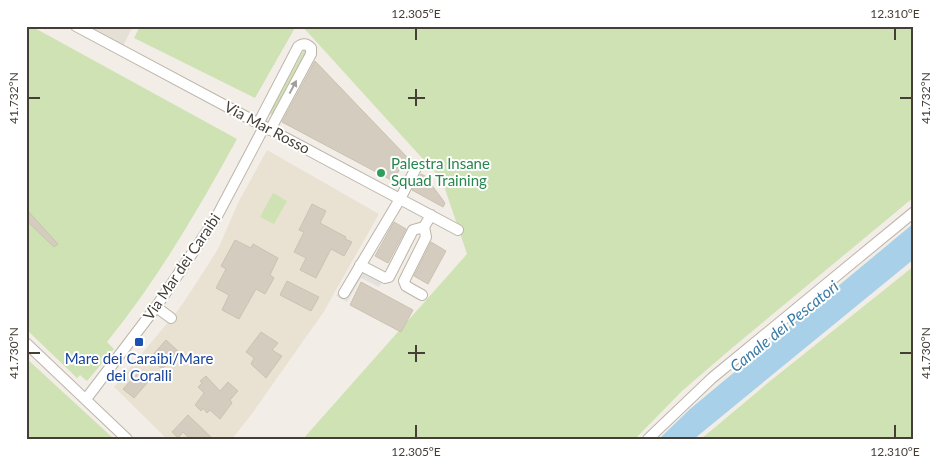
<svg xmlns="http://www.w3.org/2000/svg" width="940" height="465" viewBox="0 0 940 465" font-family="Lato,sans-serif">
<rect width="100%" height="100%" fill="#f2eee7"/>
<path fill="#e5e0d5" d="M84 26H133L123 46Z"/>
<path fill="#e9e2d2" d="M267 150 379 214 323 313 251 415 232 439H167L114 387 179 309 197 282 218 249 238 203Z"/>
<path fill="#cee2b3" d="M26 26H31L237 139C198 210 158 279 107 342L114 349 87 381 80 375 77 378 26 329Z
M140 26H296L255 98 134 38Z
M302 26H914V197L732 348 682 391 635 439H303L467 254 442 180Z
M305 48 307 51 274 114 271 115 270 112Z
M273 193 287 201 274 224 260 217Z
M914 266V439H701L769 382Z
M26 358 114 439H26Z"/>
<path fill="#e3e1de" d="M358 257 387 272 379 287 361 278 347 302 336 296Z"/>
<path fill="#a8d1e9" d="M914 223V259L694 439H659L690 409Z"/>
<path fill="#d5ccc0" stroke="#ccc1b1" d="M315 61 407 157 393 181 282 122Z
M421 174 425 176 445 203 443 207 412 190Z
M312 204 326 211 320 223 346 237 345 239 352 242 344 256 331 249 316 278 300 270 306 258 294 252 304 232 299 230Z
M26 209 58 244 54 247 26 220Z
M394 222 406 229 388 263 375 256Z
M235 240 251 248 253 244 278 258 270 275 274 278 265 294 256 289 239 319 222 310 229 295 216 288 226 269 221 266Z
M431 242 446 251 428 284 414 276Z
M287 281 319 297 311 311 280 295Z
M361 282 413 310 401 332 350 305Z
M261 332 278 343 272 350 282 356 266 378 251 364 254 358 246 352Z
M166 340 178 351 162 369 150 358Z
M138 373 148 382 134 398 123 389Z
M206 376 220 391 228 382 238 391 230 400 232 403 220 419 210 410 207 413 203 408 201 411 195 405 204 393 198 387 202 383 200 381Z
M188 415 213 439H190L183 432 178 438 172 432Z"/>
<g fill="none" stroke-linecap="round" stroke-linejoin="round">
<g stroke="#bcb5aa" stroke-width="12">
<path id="minor" d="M76 26 458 230
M258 124 298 47C303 43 307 44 311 48V54L270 130
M360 265 385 278 389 277 413 230 424 227 431 215
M344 293 400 199 417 166
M422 295 406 286 404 281 426 237 424 227
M156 307 171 318
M26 343 127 439
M86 399 156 307 216 218 264 127
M648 439 712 378 914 212"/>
</g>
<use href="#minor" stroke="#fff" stroke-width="10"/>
</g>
<defs><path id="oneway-solid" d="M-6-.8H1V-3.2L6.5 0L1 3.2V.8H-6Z" transform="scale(1.25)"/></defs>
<use fill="#a29e9a" href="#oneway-solid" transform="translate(293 87) rotate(-62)"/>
<path fill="none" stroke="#443e36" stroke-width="2" d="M416 28V40M895 28V40M416 89V106M28 98H40M408 98H425M900 98H912M416 345V362M28 353H40M408 353H425M900 353H912M416 425V438M895 425V438"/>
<circle fill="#2e9e5b" stroke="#fff" stroke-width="2" cx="381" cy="173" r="5"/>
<rect fill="#1a4fb4" stroke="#fff" stroke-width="2" x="134" y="337" width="10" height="10" rx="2.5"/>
<g text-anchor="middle" stroke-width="4" stroke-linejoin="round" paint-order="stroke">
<g font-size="15" fill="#443e36" stroke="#fff">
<text transform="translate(267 128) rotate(28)" y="5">Via Mar Rosso</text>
<text transform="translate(182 267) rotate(-56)" y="5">Via Mar dei Caraibi</text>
</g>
<g font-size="15" fill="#27864d" stroke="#fff" text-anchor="start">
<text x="391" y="169">Palestra Insane<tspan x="391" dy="17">Squad Training</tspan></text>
</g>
<g font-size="15" fill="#164399" stroke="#fff">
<text x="139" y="364">Mare dei Caraibi/Mare<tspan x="139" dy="17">dei Coralli</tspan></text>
</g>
<g font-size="16" font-style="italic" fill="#3a7ba5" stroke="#fff">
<text transform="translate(784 326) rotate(-39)" y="6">Canale dei Pescatori</text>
</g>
</g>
<rect width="940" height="465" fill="none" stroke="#ffffff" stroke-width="55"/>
<rect x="28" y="28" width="884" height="410" fill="none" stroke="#443e36" stroke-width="2"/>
<g font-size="12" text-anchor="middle" fill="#443e36">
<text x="416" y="18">12.305°E</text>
<text x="895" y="18">12.310°E</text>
<text transform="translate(14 98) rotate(-90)" y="4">41.732°N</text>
<text transform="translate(926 98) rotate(-90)" y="4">41.732°N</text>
<text transform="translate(14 353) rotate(-90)" y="4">41.730°N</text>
<text transform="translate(926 353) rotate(-90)" y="4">41.730°N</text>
<text x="416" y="456">12.305°E</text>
<text x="895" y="456">12.310°E</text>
</g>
</svg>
